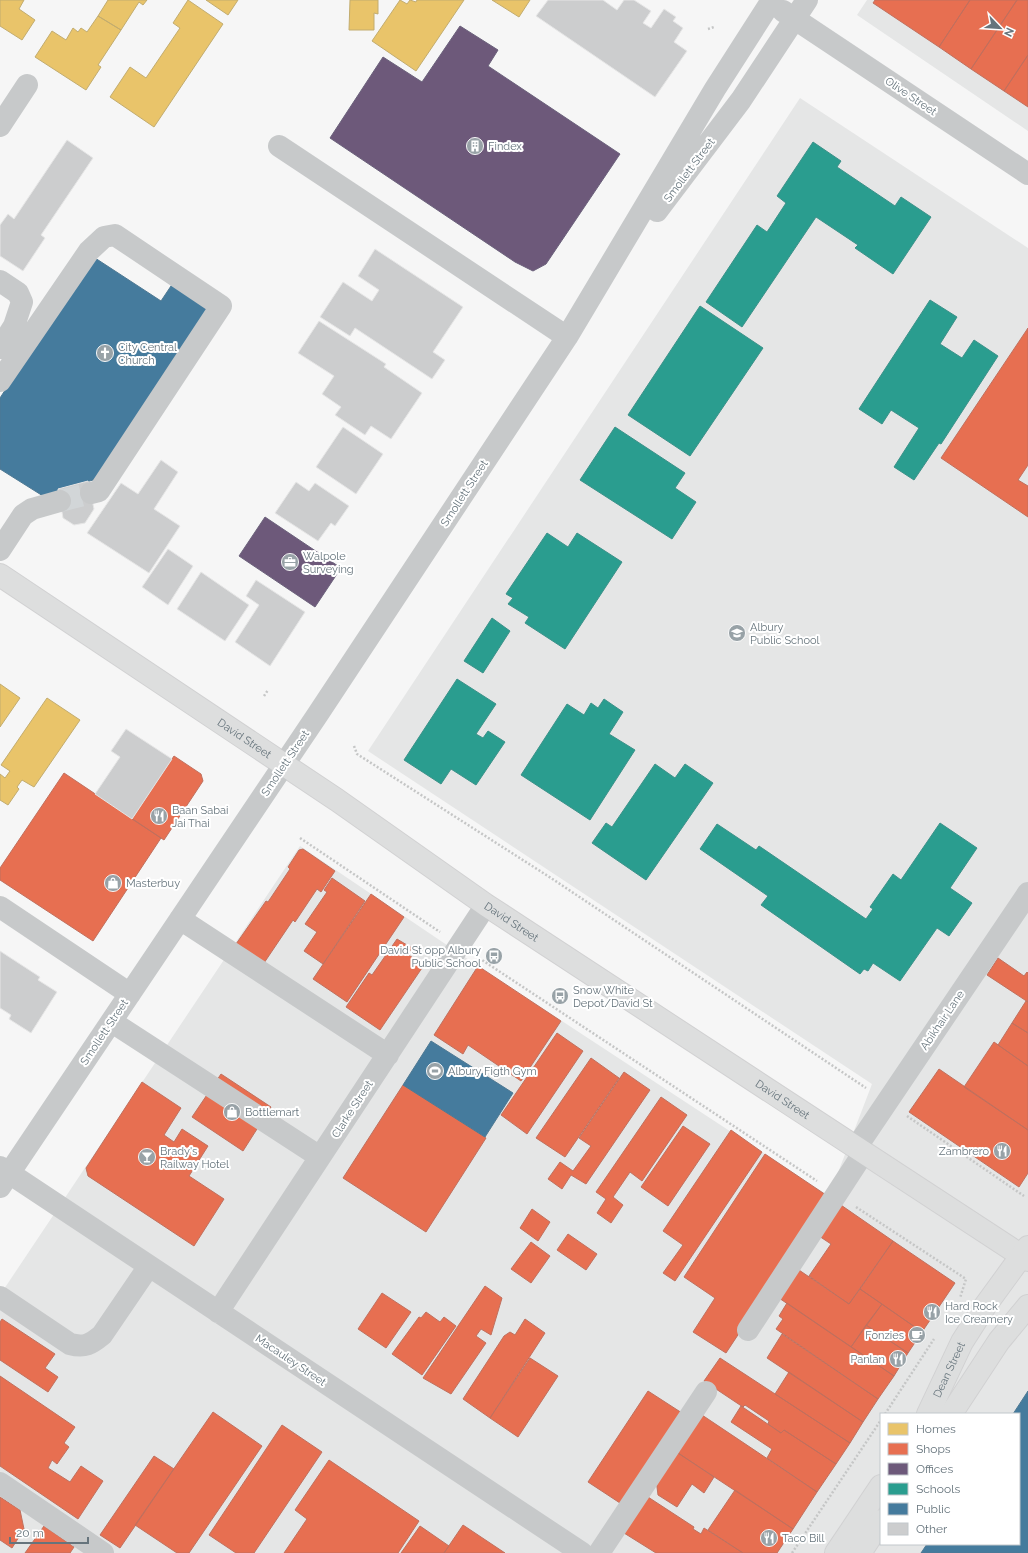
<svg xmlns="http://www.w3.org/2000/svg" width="1028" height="1553" viewBox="0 0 1028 1553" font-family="Raleway,sans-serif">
<rect width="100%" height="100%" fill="#f6f6f6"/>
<path fill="#e5e6e6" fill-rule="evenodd" d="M867 0H1028V131L857 15Z
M800 98 1028 248V1553H0V1295L300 846 478 966 829 1196 872 1084 368 751ZM881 1414H1019V1544H881Z"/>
<path fill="#e9c46a" stroke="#c2ac6f" d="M0 0H24L19 9 35 20 22 40 0 26Z
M108 0H147L143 5 139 2 121 30 98 16Z
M188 0 223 24 154 127 110 97 130 67 146 78 180 28 173 23Z
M206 0H238L228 15Z
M350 0H378V14L374 13V30H349Z
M400 0 407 4 410 0 416 2 417 0H464L416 71 372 41Z
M492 0H530L519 17Z
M98 16 121 30 98 65 101 67 86 90 35 57 52 31 66 40 73 28 78 32 81 28 87 32Z
M0 684 20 698 0 727Z
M47 698 80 720 34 787 22 780 17 787 19 789 8 805 0 800V774L5 778 10 771 1 765Z"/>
<path fill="#e76f51" stroke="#c0705e" d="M875 0H970L939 47 873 3Z
M970 0H1017L971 69 939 47Z
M1017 0H1028V55L1004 91 971 69Z
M1028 55V107L1004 91Z
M1028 328V465L1018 480 1028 486V517L941 458Z
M174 756 201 774 203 781 164 840 132 819Z
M64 773 161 838 93 941 0 880V868Z
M303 849 335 871 321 892 317 889 295 922 293 920 264 963 236 944 266 901 268 902 290 869 288 867 299 850Z
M332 878 365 901 323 964 304 951 317 932 305 924 327 892 324 890Z
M371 894 404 917 347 1002 313 979Z
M397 939 412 948 407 954 424 965 380 1030 346 1007 369 973 372 975Z
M998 958 1024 976 1027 972 1028 973V1002L987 975Z
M478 966 561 1021 521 1081 468 1045 463 1054 434 1035Z
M1026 1001 1028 1002V1033L1012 1023Z
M1012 1023 1028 1033V1066L998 1045Z
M557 1033 583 1051 527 1134 501 1115Z
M994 1042 1028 1066V1130L964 1087Z
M591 1058 619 1078 565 1157 536 1138Z
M939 1069 1028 1130V1173L1019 1187 909 1112Z
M624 1072 650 1090 586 1184 571 1175 562 1189 548 1179 560 1162 573 1171 591 1146 579 1138Z
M221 1074 271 1107 243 1151 192 1117Z
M142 1082 181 1108 164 1135 174 1142 182 1129 208 1146 189 1176 224 1199 194 1246 88 1176 86 1168Z
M403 1085 486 1138 426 1232 343 1178Z
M661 1097 687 1115 642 1181 630 1172 613 1197 623 1205 611 1223 597 1213 606 1199 596 1192Z
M683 1126 710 1144 668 1206 641 1187Z
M731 1130 762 1152 675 1281 663 1273 683 1245 663 1231Z
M765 1154 829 1197 726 1353 693 1332 715 1298 684 1277Z
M838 1203 893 1241 849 1304 809 1276 831 1244 816 1234Z
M532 1209 550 1222 538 1241 520 1228Z
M568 1234 597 1254 586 1270 557 1250Z
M893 1241 955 1283 922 1332 860 1289Z
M531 1242 550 1256 531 1283 511 1269Z
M796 1268 849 1304 860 1289 882 1304 851 1347 776 1296Z
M485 1286 502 1298 491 1335 481 1329 476 1336 486 1343 451 1394 423 1378Z
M382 1293 411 1312 386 1348 358 1329Z
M787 1303 894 1376 878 1399 776 1329 783 1319 779 1316Z
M882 1304 922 1332 908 1353 866 1325Z
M426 1312 440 1322 444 1317 456 1326 422 1375 392 1354 419 1317 421 1318Z
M2 1319 55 1354 45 1368 58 1377 48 1392 0 1360V1322Z
M525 1319 545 1333 490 1418 463 1399 504 1336 510 1332 515 1335Z
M866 1325 908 1353 894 1376 851 1347Z
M782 1334 878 1399 863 1422 767 1358Z
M530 1358 558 1376 518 1437 490 1418Z
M720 1358 850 1443 836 1464 784 1430 781 1433 768 1424 769 1421 745 1405 743 1407 704 1381Z
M789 1372 863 1422 850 1443 775 1394Z
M0 1376 75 1427 64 1443 69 1447 57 1464 52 1460 48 1468 70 1482 81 1466 103 1481 78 1519 0 1466Z
M648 1391 682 1413 623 1505 588 1482Z
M741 1406 781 1433 784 1430 836 1464 817 1492 767 1458 772 1449 731 1422Z
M213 1412 262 1446 189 1553H177L135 1525Z
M699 1413 817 1492 793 1529 675 1451Z
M282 1425 322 1452 254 1553H236L209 1535Z
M675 1451 714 1477 704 1493 692 1484 677 1507 658 1495 656 1479Z
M154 1456 174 1469 120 1548 100 1535Z
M329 1460 419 1521 398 1553H284L307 1519 295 1510Z
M735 1490 793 1529 777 1553H743L708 1530Z
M0 1497 20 1510 24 1529 12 1548 0 1540Z
M648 1497 694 1527 693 1529 701 1534 704 1528 743 1553H656L624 1533Z
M463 1525 505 1553H444Z
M44 1526 74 1547 70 1553H25Z
M420 1526 449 1546 444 1553H401Z"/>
<path fill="#6d597a" stroke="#6b617b" d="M460 26 498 50 488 66 620 154 546 264 533 271 515 262 330 138 383 57 422 82Z
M265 517 341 568 315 607 239 556Z"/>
<path fill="#2a9d8f" stroke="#3c9189" d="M813 142 841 161 837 167 895 206 901 197 931 217 893 274 855 248 858 245 816 217 742 327 706 302 757 225 767 232 786 203 777 196Z
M930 300 957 317 940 344 962 358 974 340 998 356 941 444 939 443 914 480 894 467 919 428 891 410 882 424 859 409Z
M700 306 763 348 690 456 628 415Z
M615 427 685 473 675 488 696 502 672 539 580 480Z
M547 533 568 547 577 533 622 562 565 649 525 623 529 617 508 604 513 598 506 594Z
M492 618 510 631 483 673 464 661Z
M457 679 496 704 476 734 483 738 488 731 505 742 476 785 451 769 441 784 404 760Z
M604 699 623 712 609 734 635 750 590 820 521 775 567 704 584 715 591 703 598 708Z
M655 764 675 778 685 764 713 783 646 880 592 843 606 823 612 827Z
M940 823 977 848 950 888 972 903 949 936 937 928 900 981 873 963 868 971 864 969 860 974 761 905 768 896 700 849 717 824 756 850 759 846 866 919 873 909 870 907 893 874 901 880Z"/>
<path fill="#457b9d" stroke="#4f7993" d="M92 256 161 301 173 283 211 308 101 478 58 489 59 493 43 496 0 469V398Z
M431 1041 513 1093 485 1137 403 1085Z
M1028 1391V1553H921L927 1544H1019V1414H1013Z"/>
<path fill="#cccdce" stroke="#e6e6e6" d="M548 0H603L617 10 624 0H634L651 11 643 23 651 28 664 9 676 17 673 21 683 28 674 42 687 51 655 97 536 16Z
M67 140 93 158 41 235 45 238 23 271 0 256V225L8 214 14 219Z
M375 249 463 307 433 352 445 360 432 379 355 328 350 336 320 317 343 282 372 301 379 290 358 276Z
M319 321 386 364 384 367 422 393 391 439 371 426 365 435 335 415 341 407 322 394 334 376 298 353Z
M343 427 383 454 356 494 316 467Z
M161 460 178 472 154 509 180 526 149 573 87 533 121 483 138 494Z
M88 481 94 509 85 523 74 525 63 518 58 489Z
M296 482 309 491 315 483 349 506 335 526 331 523 318 541 275 513Z
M168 549 193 566 168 605 142 587Z
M201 572 249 605 225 641 177 609Z
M256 580 305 612 270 666 235 642 259 605 246 596Z
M126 729 172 759 132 819 95 794 120 757 111 751Z
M0 951 40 977 38 980 57 992 31 1033 9 1019 11 1015 0 1008Z"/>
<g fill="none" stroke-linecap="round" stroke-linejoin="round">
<path stroke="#d2d6d8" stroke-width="22" stroke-dasharray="22 11" stroke-linecap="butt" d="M60 501 91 493"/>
<g stroke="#d1d1d2" stroke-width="24">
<g id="major">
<path id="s1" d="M0 575 337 800 486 905 1028 1260"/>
<path id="s2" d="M928 1414 962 1342 985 1306 1028 1247"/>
<path d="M951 1414 999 1341 1028 1306"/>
<path d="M836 1553 881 1486"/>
<path d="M860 1553 881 1521"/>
</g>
</g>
<path stroke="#c5c6c6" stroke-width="2.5" stroke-dasharray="2 2" stroke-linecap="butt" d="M708 29 714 27
M264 696 268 690
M354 746 357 754 551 878 866 1088
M300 838 440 932
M479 958 817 1181
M907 1116 1024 1196
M856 1207 966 1279 960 1298
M885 1414 934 1339
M792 1553 881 1420"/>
<path stroke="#c7c9ca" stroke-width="22" d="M783 11 1028 174
M0 126 27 85
M279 146 567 337
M657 211 741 100 807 0
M0 281 18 293 22 302 14 326 0 348
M0 381 89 251 104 237 115 235 221 306 99 491 91 493
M0 550 23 515 32 509 60 501
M0 907 130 994
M180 919 388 1055
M112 1022 320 1157
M856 1148 1028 893
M0 1167 582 1553
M0 1187 318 714 567 337 715 89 772 0
M0 1297 70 1344C85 1348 91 1344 102 1335L149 1266
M218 1312 486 905
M748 1330 864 1152
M0 1483 103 1553
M599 1553 706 1392"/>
<use href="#major" stroke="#dddede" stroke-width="22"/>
</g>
<defs>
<g id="building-disc" transform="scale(0.9)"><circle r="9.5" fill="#98a2a7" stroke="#fff"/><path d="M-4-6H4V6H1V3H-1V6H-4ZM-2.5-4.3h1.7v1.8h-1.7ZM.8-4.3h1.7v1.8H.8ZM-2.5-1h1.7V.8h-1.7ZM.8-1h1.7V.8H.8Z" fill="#fff"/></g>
<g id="church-disc" transform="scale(0.9)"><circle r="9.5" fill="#98a2a7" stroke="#fff"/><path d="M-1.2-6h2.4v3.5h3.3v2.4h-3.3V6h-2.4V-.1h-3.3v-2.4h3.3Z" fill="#fff"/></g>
<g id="office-disc" transform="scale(0.9)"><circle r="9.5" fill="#98a2a7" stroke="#fff"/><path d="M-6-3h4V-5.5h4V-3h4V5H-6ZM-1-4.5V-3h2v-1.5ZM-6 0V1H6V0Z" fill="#fff"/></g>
<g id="school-disc" transform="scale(0.9)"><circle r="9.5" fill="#98a2a7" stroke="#fff"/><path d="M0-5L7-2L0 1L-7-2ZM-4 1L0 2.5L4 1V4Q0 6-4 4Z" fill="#fff"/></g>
<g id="restaurant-disc" transform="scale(0.9)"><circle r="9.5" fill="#98a2a7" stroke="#fff"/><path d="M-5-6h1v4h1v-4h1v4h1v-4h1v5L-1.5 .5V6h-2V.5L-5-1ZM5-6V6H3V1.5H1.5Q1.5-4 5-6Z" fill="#fff"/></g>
<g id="shop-disc" transform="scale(0.9)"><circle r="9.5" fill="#98a2a7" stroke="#fff"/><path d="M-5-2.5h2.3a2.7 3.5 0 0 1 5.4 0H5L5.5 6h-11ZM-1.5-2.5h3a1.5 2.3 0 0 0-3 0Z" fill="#fff"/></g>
<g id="bus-disc" transform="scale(0.9)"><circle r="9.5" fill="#98a2a7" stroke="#fff"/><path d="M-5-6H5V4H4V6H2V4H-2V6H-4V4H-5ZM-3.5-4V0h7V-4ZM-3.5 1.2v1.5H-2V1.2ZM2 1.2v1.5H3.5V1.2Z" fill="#fff"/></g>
<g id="stadium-disc" transform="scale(0.9)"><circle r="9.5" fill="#98a2a7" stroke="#fff"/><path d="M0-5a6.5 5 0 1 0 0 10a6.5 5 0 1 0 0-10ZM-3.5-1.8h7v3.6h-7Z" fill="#fff"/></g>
<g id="bar-disc" transform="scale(0.9)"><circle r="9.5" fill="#98a2a7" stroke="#fff"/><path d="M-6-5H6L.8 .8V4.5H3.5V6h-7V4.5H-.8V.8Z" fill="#fff"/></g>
<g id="cafe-disc" transform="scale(0.9)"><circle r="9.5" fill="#98a2a7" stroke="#fff"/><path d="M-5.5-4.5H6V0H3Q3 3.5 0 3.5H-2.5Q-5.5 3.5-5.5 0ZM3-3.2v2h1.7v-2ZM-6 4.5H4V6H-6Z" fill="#fff"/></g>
</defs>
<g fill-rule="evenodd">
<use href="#building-disc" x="475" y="146"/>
<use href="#church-disc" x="105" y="353"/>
<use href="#office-disc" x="290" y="562"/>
<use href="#school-disc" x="737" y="633"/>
<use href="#restaurant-disc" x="159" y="816"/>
<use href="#shop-disc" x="113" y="883"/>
<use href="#bus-disc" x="494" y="956"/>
<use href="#bus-disc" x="560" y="996"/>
<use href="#stadium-disc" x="435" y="1071"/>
<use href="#shop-disc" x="232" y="1112"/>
<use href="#restaurant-disc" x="1002" y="1151"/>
<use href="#bar-disc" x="147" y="1157"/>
<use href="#restaurant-disc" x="932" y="1312"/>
<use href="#cafe-disc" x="917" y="1335"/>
<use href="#restaurant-disc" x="898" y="1359"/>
<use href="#restaurant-disc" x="769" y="1538"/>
</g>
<g text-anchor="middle" stroke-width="4" stroke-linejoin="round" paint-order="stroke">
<g font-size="11" fill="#66747c" stroke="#fff">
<text transform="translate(911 96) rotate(34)" y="4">Olive Street</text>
<text transform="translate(689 170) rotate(-53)" y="4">Smollett Street</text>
<text transform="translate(464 493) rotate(-57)" y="4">Smollett Street</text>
<text dy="4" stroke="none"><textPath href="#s1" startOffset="294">David Street</textPath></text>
<text transform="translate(285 763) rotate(-56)" y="4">Smollett Street</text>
<text dy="4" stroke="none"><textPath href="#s1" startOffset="618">David Street</textPath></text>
<text transform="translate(942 1020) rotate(-56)" y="4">Abikhair Lane</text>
<text transform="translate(104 1032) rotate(-56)" y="4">Smollett Street</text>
<text dy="4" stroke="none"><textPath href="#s1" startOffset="942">David Street</textPath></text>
<text transform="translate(352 1109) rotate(-57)" y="4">Clarke Street</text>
<text transform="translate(291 1360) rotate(34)" y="4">Macauley Street</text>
<text dy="4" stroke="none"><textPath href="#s2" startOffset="49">Dean Street</textPath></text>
</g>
<g font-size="11" fill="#66747c" stroke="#fff" text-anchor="start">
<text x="488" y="150">Findex</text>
<text x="118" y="351">City Central<tspan x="118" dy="13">Church</tspan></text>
<text x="303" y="560">Walpole<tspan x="303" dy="13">Surveying</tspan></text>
<text x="750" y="631">Albury<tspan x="750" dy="13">Public School</tspan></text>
<text x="172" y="814">Baan Sabai<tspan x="172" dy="13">Jai Thai</tspan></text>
<text x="126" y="887">Masterbuy</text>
<text x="481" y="954" text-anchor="end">David St opp Albury<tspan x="481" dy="13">Public School</tspan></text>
<text x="573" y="994">Snow White<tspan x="573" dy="13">Depot/David St</tspan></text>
<text x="448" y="1075">Albury Figth Gym</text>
<text x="245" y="1116">Bottlemart</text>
<text x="160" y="1155">Brady's<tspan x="160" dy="13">Railway Hotel</tspan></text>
<text x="989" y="1155" text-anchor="end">Zambrero</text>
<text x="945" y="1310">Hard Rock<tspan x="945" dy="13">Ice Creamery</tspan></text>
<text x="904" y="1339" text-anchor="end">Fonzies</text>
<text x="885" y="1363" text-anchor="end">Panlan</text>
<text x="782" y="1542">Taco Bill</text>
</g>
</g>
<rect x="880" y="1413" width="140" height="132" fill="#ffffff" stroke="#c2c7cb"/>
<rect x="888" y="1423" width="20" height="12" fill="#e9c46a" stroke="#c2c7cb"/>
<text x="916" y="1433" font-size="12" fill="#66747c">Homes</text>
<rect x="888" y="1443" width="20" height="12" fill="#e76f51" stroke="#c2c7cb"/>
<text x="916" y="1453" font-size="12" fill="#66747c">Shops</text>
<rect x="888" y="1463" width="20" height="12" fill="#6d597a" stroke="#c2c7cb"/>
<text x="916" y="1473" font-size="12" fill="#66747c">Offices</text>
<rect x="888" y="1483" width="20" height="12" fill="#2a9d8f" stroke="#c2c7cb"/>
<text x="916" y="1493" font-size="12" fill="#66747c">Schools</text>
<rect x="888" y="1503" width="20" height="12" fill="#457b9d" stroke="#c2c7cb"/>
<text x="916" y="1513" font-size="12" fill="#66747c">Public</text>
<rect x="888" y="1523" width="20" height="12" fill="#cccdce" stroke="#c2c7cb"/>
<text x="916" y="1533" font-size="12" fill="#66747c">Other</text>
<g transform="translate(1000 28) rotate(115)" stroke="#ffffff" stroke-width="3" paint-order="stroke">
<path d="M0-3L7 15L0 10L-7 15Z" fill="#66747c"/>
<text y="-6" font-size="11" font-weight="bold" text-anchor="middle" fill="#66747c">N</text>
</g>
<path d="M10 1537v6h78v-6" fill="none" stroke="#66747c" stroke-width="2"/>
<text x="16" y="1537" font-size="12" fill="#66747c" stroke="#ffffff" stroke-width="3" paint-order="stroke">20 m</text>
</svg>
